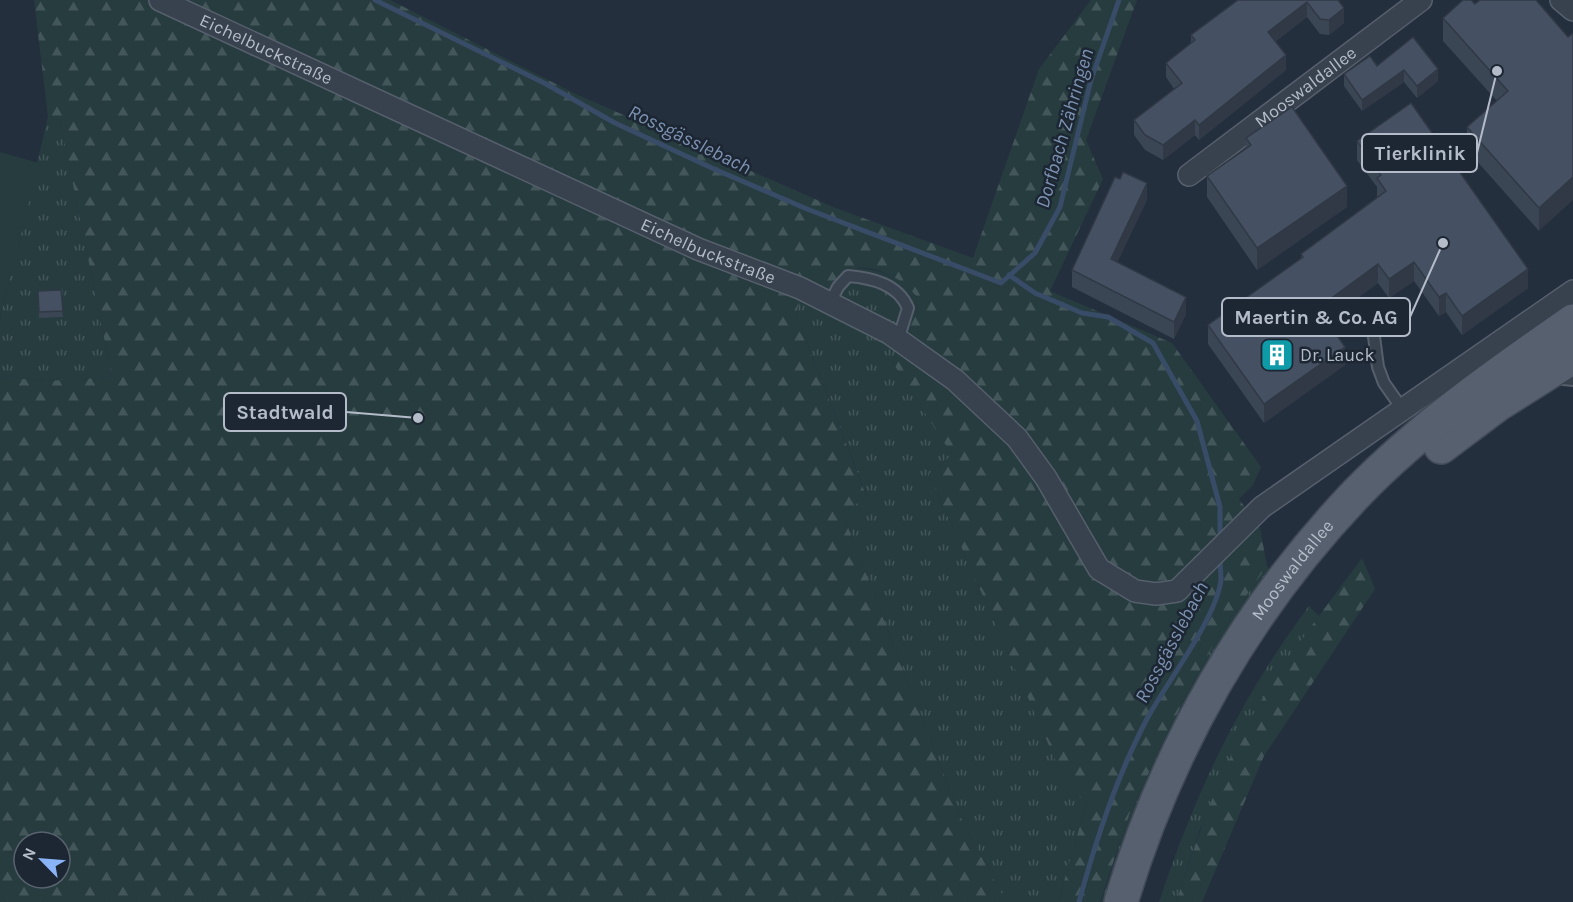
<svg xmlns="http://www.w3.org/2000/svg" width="1573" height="902" viewBox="0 0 1573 902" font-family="Karla,sans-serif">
<defs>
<pattern id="grass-tufts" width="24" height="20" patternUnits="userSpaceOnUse" patternTransform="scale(1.5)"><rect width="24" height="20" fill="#263c3f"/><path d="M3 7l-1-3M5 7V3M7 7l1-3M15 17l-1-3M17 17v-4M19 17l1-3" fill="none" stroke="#435659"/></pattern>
<pattern id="forest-firs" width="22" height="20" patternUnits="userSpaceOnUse" patternTransform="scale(1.5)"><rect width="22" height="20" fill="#263c3f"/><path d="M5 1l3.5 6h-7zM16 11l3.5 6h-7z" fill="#435659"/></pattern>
</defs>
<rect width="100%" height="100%" fill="#242f3e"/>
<path fill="url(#grass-tufts)" d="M48 117 60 119 112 377 46 381 0 377V317Z
M852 268C876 268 905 276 917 299L916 315 893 363 952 455 929 474 1070 792 1087 801 1058 902H1006L963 823 842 512 867 497 796 314 805 279 841 274Z
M1267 566 1277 576 1114 902H1101L1129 815 1172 723 1219 634Z
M1309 606 1319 616 1281 672 1200 829 1176 902H1159C1196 791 1239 700 1309 606Z"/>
<path fill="url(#forest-firs)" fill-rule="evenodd" d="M34 0H390L576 94 833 207 973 258 1039 69 1091 0H1137L1086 140 1103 179 1050 291 1172 343 1261 467 1253 485 1239 499 1260 528 1267 566 1219 634 1172 723 1129 815 1100 902H1058L1087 801 1070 793 929 474 952 455 893 363 916 315 917 298C907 280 875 264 853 268 841 271 836 281 829 290L805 279 796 314 867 498 842 512 963 823 1006 902H0V377L46 381 112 377 60 120 48 117ZM24 842H60V878H24Z
M1362 558 1375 589 1264 756 1202 902H1176C1195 846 1213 788 1241 736 1274 673 1320 615 1362 558Z"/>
<path fill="#263c3f" d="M0 152 39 163 0 317Z"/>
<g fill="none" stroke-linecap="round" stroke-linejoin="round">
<path stroke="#394c67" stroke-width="5" d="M375 0 546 84 615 123 714 169 807 209 1001 283 1035 253 1060 207 1091 80 1119 0
M1009 275 1035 293 1082 313 1108 317 1153 343 1197 421 1220 507V539
M1079 902C1096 839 1117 775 1148 717 1167 682 1216 619 1221 580 1221 573 1220 564 1220 557"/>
<g stroke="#565f6c" stroke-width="14">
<path id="service" d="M830 303 838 287 848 276C872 278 898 284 908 308L898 340
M1358 307 1373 329 1378 367 1384 383 1403 410
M1554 378 1573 380"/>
</g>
<g stroke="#565f6c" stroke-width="24">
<g id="minor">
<path id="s1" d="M160 0 698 249 800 288 889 333 955 380 1017 438 1046 478 1099 569 1135 591 1156 594 1177 591 1262 507 1573 291"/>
<path d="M1561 0 1573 10"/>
<path id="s2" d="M1189 175 1421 0"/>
</g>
</g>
<g stroke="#414a57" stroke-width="36">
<g id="primary">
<path d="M1441 447 1497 405 1573 357"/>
<path id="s3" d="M1121 902C1167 749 1246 609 1357 493 1421 427 1498 373 1573 321"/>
</g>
</g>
<use href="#service" stroke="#38414e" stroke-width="10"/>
<use href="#minor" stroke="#38414e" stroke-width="21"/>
<use href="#primary" stroke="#56606e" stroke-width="33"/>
</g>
<path fill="#3b4654" d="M1238 0H1338L1344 23 1329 35 1320 34 1307 17 1276 41 1286 70 1199 140 1195 135 1163 160 1145 150 1134 135V120L1174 89 1166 77V63L1191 43V35Z
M1475 4 1568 37 1539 231 1467 150V127L1497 101 1443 41V18Z
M1413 37 1438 81 1417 98 1404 82 1362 111 1344 86V74L1377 66Z
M1246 138 1347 207 1257 270 1207 197V176L1246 148Z
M1357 141 1528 288 1462 335 1446 312 1439 316 1414 281 1389 298 1378 283 1327 320 1345 365 1264 423 1208 344V325L1301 259V254L1377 198V187L1357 160Z
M1147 200 1117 262 1186 314 1174 339 1072 287V270Z
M61 290 63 317 39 318 38 291Z"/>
<path fill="#303945" d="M1307 2V17L1268 47V32Z
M1344 8V23L1329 35V20Z
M1286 55V70L1199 140V125Z
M1438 69V81L1417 98V86Z
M1404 70V82L1362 111V100Z
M1195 120V135L1163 160V145Z
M1573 177V200L1539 231V208Z
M1147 183V200L1111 276V259Z
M1347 186V207L1257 270V248Z
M1414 262V281L1389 298V279Z
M1378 264V283L1318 327V308Z
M1528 269V288L1462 335V316Z
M1446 293V312L1439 316V297Z
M1186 297V314L1174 339V322Z
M1345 347V365L1264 423V404Z"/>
<path fill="#455162" stroke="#303945" stroke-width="1.5" d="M1238 0H1338L1344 8 1329 20 1320 19 1307 2 1268 32 1286 55 1199 125 1195 120 1163 145 1145 135 1134 120 1182 83 1166 63 1195 40 1191 35Z
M1463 0H1471L1475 4 1480 0H1536L1568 37 1573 33V177L1539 208 1467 127 1508 91 1443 18Z
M1413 37 1438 69 1417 86 1404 70 1362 100 1344 74 1370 56 1377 66Z
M1411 103 1528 269 1462 316 1446 293 1439 297 1414 262 1389 279 1378 264 1318 308 1345 347 1264 404 1208 325 1303 257 1301 254 1386 191 1377 178 1381 175 1357 141Z
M1292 107 1347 186 1257 248 1207 176 1251 145 1246 138Z
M1123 172 1147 183 1111 259 1186 297 1174 322 1072 270 1115 177 1120 179Z
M61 290 63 311 39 312 38 291Z"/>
<defs>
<g id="building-square" transform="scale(1.725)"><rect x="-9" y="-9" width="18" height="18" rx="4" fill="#0f9aa8" stroke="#1d2633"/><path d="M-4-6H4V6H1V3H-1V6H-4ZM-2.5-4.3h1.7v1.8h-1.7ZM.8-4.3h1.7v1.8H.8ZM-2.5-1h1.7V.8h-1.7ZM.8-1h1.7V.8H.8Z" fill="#fff"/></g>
</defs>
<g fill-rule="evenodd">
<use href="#building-square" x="1277" y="355"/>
</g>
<g text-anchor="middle" stroke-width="5" stroke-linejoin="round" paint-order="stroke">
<g font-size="18" fill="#b4bcc9" stroke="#1d2633">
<text dy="6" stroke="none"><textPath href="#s1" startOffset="117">Eichelbuckstraße</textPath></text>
<text dy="6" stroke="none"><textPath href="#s2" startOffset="146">Mooswaldallee</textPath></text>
<text dy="6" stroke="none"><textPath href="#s1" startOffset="603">Eichelbuckstraße</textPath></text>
<text dy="6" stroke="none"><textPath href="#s3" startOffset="376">Mooswaldallee</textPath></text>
</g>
<g font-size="18" fill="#b4bcc9" stroke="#1d2633" text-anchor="start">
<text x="1300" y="361">Dr. Lauck</text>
</g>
<g font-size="20" font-style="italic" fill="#7c92b1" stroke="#1d2633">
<text transform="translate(1064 128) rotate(-74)" y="7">Dorfbach Zähringen</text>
<text transform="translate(690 139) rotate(26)" y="7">Rossgässlebach</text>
<text transform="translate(1171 642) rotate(-62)" y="7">Rossgässlebach</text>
</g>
</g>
<path fill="none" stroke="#b4bcc9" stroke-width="2" d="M1497 71L1477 153M1443 243L1410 317M418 418L346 412"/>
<g fill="#b4bcc9" stroke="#1d2633" stroke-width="2">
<circle cx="1497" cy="71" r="6"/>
<circle cx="1443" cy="243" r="6"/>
<circle cx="418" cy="418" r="6"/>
</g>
<g fill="#1d2633" stroke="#b4bcc9" stroke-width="2">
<rect x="1362" y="134" width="115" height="38" rx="6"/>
<rect x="1222" y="298" width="188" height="38" rx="6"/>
<rect x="224" y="393" width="122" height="38" rx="6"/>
</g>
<g font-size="20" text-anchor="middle" font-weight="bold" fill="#b4bcc9">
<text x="1420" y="160">Tierklinik</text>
<text x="1316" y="324">Maertin &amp; Co. AG</text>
<text x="285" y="419">Stadtwald</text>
</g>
<g transform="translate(42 860) rotate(295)"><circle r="28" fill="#1d2633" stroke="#59626f" stroke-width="1.5"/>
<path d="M0-4.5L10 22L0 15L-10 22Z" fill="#8ab4f8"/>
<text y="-9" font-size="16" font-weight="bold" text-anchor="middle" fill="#b4bcc9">N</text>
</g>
</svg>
